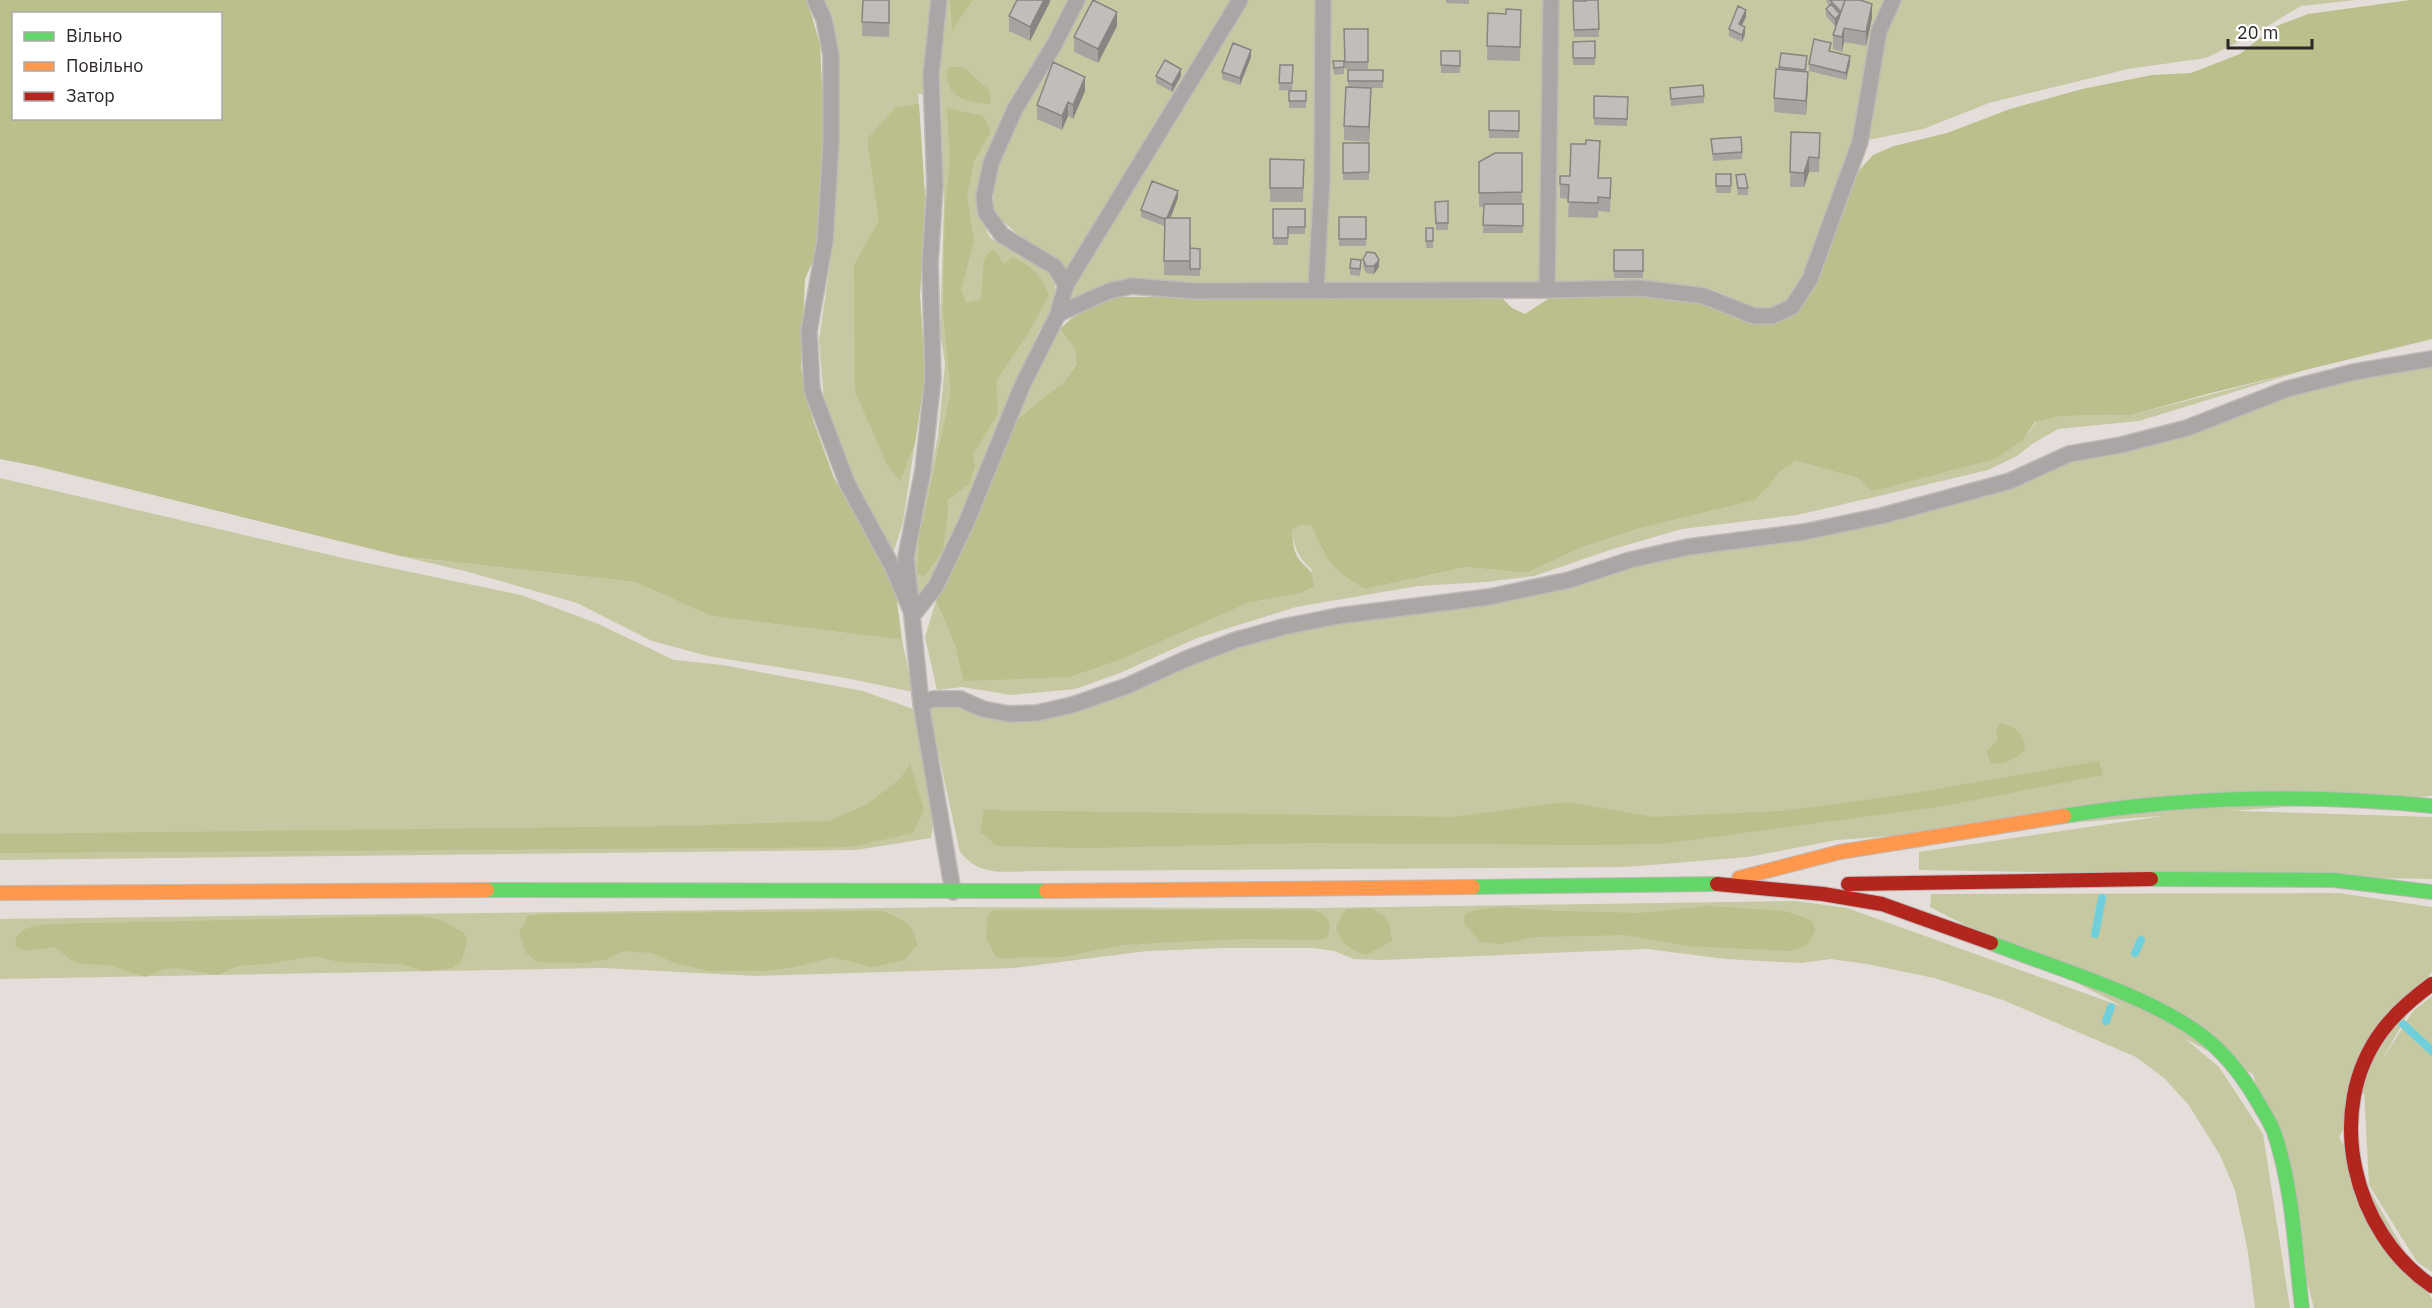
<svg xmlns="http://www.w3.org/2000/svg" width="2432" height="1308" viewBox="0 0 2432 1308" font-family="'IBM Plex Sans',sans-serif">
<rect width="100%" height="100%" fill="#e5ddda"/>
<path fill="#c5c8a0" d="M823 0H2356L2301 6 2253 35 2206 58 2128 69 1989 103 1923 129 1853 143 1797 291C1760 327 1744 297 1705 288 1688 284 1670 284 1654 283L1213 285 1127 280 1105 283 1072 301 1073 287 1032 246 993 213 994 175 985 164 978 209 990 238 1023 251 1055 277 1056 302 1038 333 1022 370 985 462 935 574 918 599 913 560 938 436 945 364 940 331 944 203 941 95 918 94 925 197 920 296 925 376 903 522 893 554 860 491 825 410 819 341 833 242 838 101 833 17Z
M1060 329 1075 349 1076 363 1065 381 1016 420C1029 389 1040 355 1060 329Z
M2432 366V796L1837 840 1748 857 1626 867 1037 871C1006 871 981 878 960 852L929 710 933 704 957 705 1007 720 1237 645 1285 634 1689 553 1804 538 2289 396 2355 379Z
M2302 371 2139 421 2058 429 2032 444 2017 456 1988 470 1883 495 1797 515 1682 529 1613 549 1534 576 1485 582 1418 586 1296 607 1197 638 1120 673 1075 689 1011 695 962 687 937 690 925 637 936 601 955 645 963 681 1122 659 1248 603 1301 593 1312 570C1298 557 1294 548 1292 529L1300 525 1312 526 1323 552 1365 589 1468 567 1526 573 1585 546 1641 528 1756 500 1782 470 1796 461 1858 478 2024 439 2037 421 2060 416 2131 415Z
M0 478 343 558 521 595 596 623 674 660 722 665 863 691 913 709 934 815 931 838 856 850 0 860Z
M400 556 635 582 711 616 902 640 913 692 846 678 708 656 652 641 577 603 465 571Z
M2204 810 2432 817V879L1919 870V852Z
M2339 893 2432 907V971L2339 1137 2432 1299V1308H2314L2253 1074 1930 907 1931 894Z
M1796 901 1847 908 2165 1022 2219 1067 2263 1134 2290 1308H2255L2248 1252 2235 1190 2220 1155 2188 1104 2164 1078 2136 1057 2003 1000 1934 978 1867 964 1831 959 1801 963 1726 959 1647 949 1382 960 1354 959 1334 951 1312 948H1224L1147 951 1015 968 756 976 603 968 0 979V919L960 907 1316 908Z
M2432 996V1272L2417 1262 2369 1185 2364 1089 2413 1011Z"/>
<path fill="#bbbf8b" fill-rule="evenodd" d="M0 0H807L820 44 824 132 816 254 805 279 801 368 813 420 834 478 895 586 902 640 711 616 635 582 400 556 36 466 0 459ZM14 14H220V118H14Z
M950 0H973L952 30Z
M2410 0H2432V339L2211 393 2131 415 2060 416 2035 422 2024 439 1995 459 1872 491 1858 478 1796 461 1782 470 1756 500 1641 528 1585 546 1526 573 1467 567 1365 589C1332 568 1327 564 1312 526L1300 525 1292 530C1293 539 1293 550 1298 558 1309 572 1311 566 1314 586L1301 593 1248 603 1122 659 1069 677 963 681 955 645 936 601 975 522 1016 420 1065 381 1076 364 1075 349 1060 329 1072 318 1111 297 1500 296 1512 308 1525 314 1551 297 1659 294 1694 300 1743 319 1797 309 1853 177 1873 155 1894 146 1947 133 2010 109 2082 89 2152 75 2191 73 2240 54 2274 27 2308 14Z
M948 67H963L990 91 991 104C967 103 942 97 948 67Z
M919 104 925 197 920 296 925 376 915 443 900 481 887 465 855 391 854 265 879 221 867 139 895 108Z
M947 108 983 116 991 131 974 161 967 196 974 241 961 290 966 303 981 299 984 259 993 249 1004 264 1013 257C1032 266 1043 277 1049 296L1027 335 996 381 998 413 973 455 975 466 969 484 947 500 948 513 943 551 924 576 917 574 919 538 951 392 943 314 945 208 950 162Z
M2000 723C2015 725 2023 733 2025 748 2019 758 2000 767 1990 762L1987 751 1998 739 1996 730Z
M2099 761 2103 775 1938 807 1661 844 1578 845 1307 843 1088 848 997 846 980 832 984 810 1452 817 1567 802 1653 817 1782 811 1903 795Z
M910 764 924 810 913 833 851 847 0 853V834L677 826 829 821 866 805 900 779Z
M1709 906 1785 911 1811 920 1815 931 1806 946 1790 951 1688 946 1625 935 1534 937 1500 944 1481 942 1464 924 1465 914 1475 910 1503 907 1560 911 1639 913Z
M1371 908C1388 917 1390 922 1392 941L1366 955C1350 949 1341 944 1336 927L1342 915 1347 909Z
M994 910H1311C1327 913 1334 922 1327 938L1319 940 1245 939 1174 942 1122 945 1063 957 997 958 986 939 988 915Z
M882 911C902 919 914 923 917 945L905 960 872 967 833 957 795 967 764 971H709L675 963 652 953 622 951 608 959 585 963 538 962 526 953 519 933 528 916 543 914Z
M421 916 441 920 464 933 467 941 462 960 452 968 422 971 402 964 339 962 316 956 266 964 238 966 217 975 178 968 164 969 145 977 109 965 82 964 72 961 55 947C42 948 26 954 15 946 16 927 33 926 49 924Z"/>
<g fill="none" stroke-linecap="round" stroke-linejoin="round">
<path stroke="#6fd0db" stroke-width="8" d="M2095 934 2102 898
M2135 953 2141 940
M2106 1021 2111 1007
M2403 1024 2432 1051"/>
<g stroke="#bfb9b7" stroke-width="18">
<path id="lane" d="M815 0 824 19 831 55V143L825 241 809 331 812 390 847 483 893 568 913 615 936 586 967 521 1022 386 1058 314 1066 285 1240 0
M939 0 931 75 935 185 930 264 933 378 923 470 906 557 921 704 953 892
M1066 285 1055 267 1002 235 986 213 984 197 991 163 1015 109 1054 45 1077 0
M1316 290 1322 180 1323 0
M1547 290 1640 288 1704 296 1754 316H1772L1792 307 1810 279 1860 142 1879 31 1893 0
M1058 314 1109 291 1132 286 1194 291 1547 290 1551 0
M921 704 933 699H960L983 709 1009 714 1037 713 1072 705 1127 686 1186 659 1236 640 1283 627 1338 616 1489 597 1569 580 1630 560 1688 547 1804 532 1881 516 2010 481 2069 454 2121 445 2187 428 2287 389 2354 372 2432 359"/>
</g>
<g stroke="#bfb9b7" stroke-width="16">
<path id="fast" d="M2064 816C2186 796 2309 794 2432 806
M2151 879 2333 880 2432 892
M1473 887 1717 884
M487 890 1046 891
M1991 943C2055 968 2142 993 2197 1032 2223 1050 2243 1076 2259 1104 2264 1113 2270 1122 2274 1132 2293 1188 2295 1250 2302 1308"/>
</g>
<g stroke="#bfb9b7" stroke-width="16">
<path id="slow" d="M1739 878 1840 852 2064 816
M1046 891 1473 887
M0 893 487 890"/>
</g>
<g stroke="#bfb9b7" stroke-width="16">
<path id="jam" d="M1717 884 1823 894 1882 904 1991 943
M1848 884 2151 879
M2432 984C2413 998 2396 1012 2382 1031 2323 1110 2353 1233 2432 1286"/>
</g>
<use href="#lane" stroke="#aaa6a5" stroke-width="15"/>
<use href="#fast" stroke="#63d668" stroke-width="14"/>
<use href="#slow" stroke="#ff974d" stroke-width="14"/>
<use href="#jam" stroke="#b3261e" stroke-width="14"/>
</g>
<path fill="#a8a3a0" d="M863 0H890L889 37 862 36Z
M1050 0V2L1030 41 1009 31V16Z
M1446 0H1469V4L1446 3Z
M1598 0 1599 37H1574L1573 1Z
M1826 0H1860L1872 18 1866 46 1844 42 1842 52 1833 49V35L1837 24 1835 26 1826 16V9L1829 6Z
M1521 10 1520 61 1487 60 1488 13 1506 14Z
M1746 17 1742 25 1745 34 1742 42 1729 36V29Z
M1117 26 1098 63 1074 52V37Z
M1344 29H1368V69H1345Z
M1595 41V65H1573V42Z
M1441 51H1460V73H1441Z
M1831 51 1850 63 1846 80 1809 71V64Z
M1781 53 1807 64 1806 72 1808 86 1806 115 1774 112V98L1779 70Z
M1251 57 1240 85 1222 79V72Z
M1333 61H1344V74L1334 75Z
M1280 65 1293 73 1292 91 1279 90Z
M1348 70H1383V88H1371L1369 142 1344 140V126L1348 87Z
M1156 76H1181L1172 92 1156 83Z
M1670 88 1704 96V103L1671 106Z
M1085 91 1073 119 1068 116 1062 130 1037 119V105Z
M1289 91H1306V108H1289Z
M1594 96 1628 97 1627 126 1594 125Z
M1489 111H1519V138H1489Z
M1791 132 1820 147 1819 172H1809L1804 187H1790Z
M1711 139 1742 152V159L1713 161Z
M1343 143H1369V180H1343Z
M1522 153V204H1523V233H1483L1484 207H1479V162Z
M1600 155 1599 178 1611 192 1610 212 1598 211V218L1568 217 1569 199 1560 198V184Z
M1270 159 1304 160 1303 202H1270Z
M1716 174H1731V193H1716Z
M1736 175 1748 188V195H1738L1736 182Z
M1178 198 1170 218 1190 248 1200 249V276L1164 275V226L1141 217V210Z
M1448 201V230H1436L1435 202Z
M1273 209H1305V234H1288V245H1273Z
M1339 217H1366V246H1339Z
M1426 228H1433V248H1426Z
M1614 250H1643V278H1614Z
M1363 259 1379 267 1374 274 1366 273 1363 266Z
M1361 267 1360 276 1350 275V268Z"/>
<path fill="#888482" d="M1044 0H1050V2L1030 41V27Z
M1872 4V18L1866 46V32Z
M1746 10V17L1739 31V24Z
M1117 12V26L1098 63V49Z
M1840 14V21L1835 26V19Z
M1745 27V34L1742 42V35Z
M1844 28V42L1842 52V37Z
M1251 50V57L1240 85V78Z
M1850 56V63L1846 80V73Z
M1181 69V76L1172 92V85Z
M1808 72V86L1806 115V101Z
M1085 77V91L1073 119V105Z
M1371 88V102L1369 142V127Z
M1068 102V116L1062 130V116Z
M1809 157V172L1804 187V173Z
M1178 191V198L1167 227V220Z
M1379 260V267L1374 274V266Z"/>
<path fill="#c3bdba" stroke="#888482" stroke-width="1.5" d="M863 0H889V23L862 22Z
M1017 0H1044L1030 27 1009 16Z
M1093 0 1117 12 1098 49 1074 37Z
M1586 0H1598L1599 29 1574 30 1573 1H1586Z
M1830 0H1845L1841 12Z
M1845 0H1860L1872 4 1866 32 1844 28 1842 37 1833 35Z
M1831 4 1840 14 1835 19 1826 9Z
M1738 6 1746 10 1739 24 1745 27 1742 35 1729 29Z
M1506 9 1521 10 1520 47 1487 46 1488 13 1506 14Z
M1344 29H1368V62H1345Z
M1814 39 1831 43 1829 51 1850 56 1846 73 1809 64Z
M1595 41V58H1573V42Z
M1233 43 1251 50 1240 78 1222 72Z
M1441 51H1460V66L1441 65Z
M1781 53 1807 56 1805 70 1779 67Z
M1165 60 1181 69 1172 85 1156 76Z
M1333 61H1344V67L1334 68Z
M1053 62 1085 77 1073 105 1068 102 1062 116 1037 105Z
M1280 65H1293L1292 83H1279Z
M1776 69 1808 72 1806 101 1774 98Z
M1348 70H1383V81H1348Z
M1703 85 1704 96 1671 99 1670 88Z
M1346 87 1371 88 1369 127 1344 126Z
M1289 91H1306V101H1289Z
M1594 96 1628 97 1627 119 1594 118Z
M1489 111H1519V131L1489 130Z
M1791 132 1820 133 1819 158 1809 157 1804 173 1790 172Z
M1741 137 1742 152 1713 154 1711 139Z
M1586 140 1600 141 1598 178H1611L1610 198 1598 197V203L1568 202 1569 185 1560 184V176H1570L1571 144H1586Z
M1343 143H1369V172L1343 173Z
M1495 153H1522V192L1479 193V162Z
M1270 159 1304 160 1303 188H1270Z
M1716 174H1731V186H1716Z
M1745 174 1748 188H1738L1736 175Z
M1152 181 1178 191 1167 218 1165 219 1141 210Z
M1448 201V223H1436L1435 202Z
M1484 204H1523V226L1483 225Z
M1273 209H1305V227H1288V238H1273Z
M1339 217H1366V239H1339Z
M1165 218H1190V261H1164Z
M1426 228H1433V241H1426Z
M1190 248 1200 249V269H1190Z
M1614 250H1643V271H1614Z
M1367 252 1375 253 1379 260 1374 266H1366L1363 259Z
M1351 259 1361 260 1360 269 1350 268Z"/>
<rect x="12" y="12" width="210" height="108" fill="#ffffff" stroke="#aba9a8" stroke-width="1.5"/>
<rect x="24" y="32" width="30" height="9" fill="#63d668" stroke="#aba9a8" stroke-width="1.5"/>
<text x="66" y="42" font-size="18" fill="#2d2725">Вільно</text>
<rect x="24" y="62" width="30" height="9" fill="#ff974d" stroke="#aba9a8" stroke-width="1.5"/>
<text x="66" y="72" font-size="18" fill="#2d2725">Повільно</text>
<rect x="24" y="92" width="30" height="9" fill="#b3261e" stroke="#aba9a8" stroke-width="1.5"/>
<text x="66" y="102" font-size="18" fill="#2d2725">Затор</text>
<path d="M2228 39v9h84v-9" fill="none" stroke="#2d2725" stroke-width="3"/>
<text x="2237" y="39" font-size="18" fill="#2d2725" stroke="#ffffff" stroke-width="4.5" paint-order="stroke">20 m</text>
</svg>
